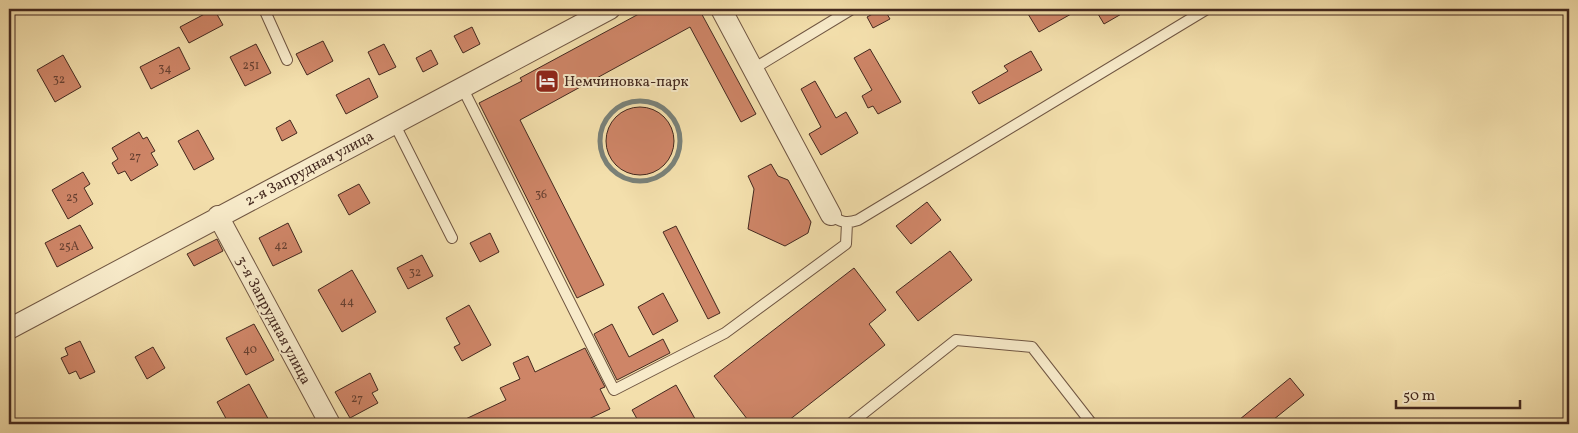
<svg xmlns="http://www.w3.org/2000/svg" width="1578" height="433" viewBox="0 0 1578 433" font-family="Vollkorn,serif">
<rect width="100%" height="100%" fill="#f3dfac"/>
<filter id="stains"><feTurbulence type="fractalNoise" baseFrequency=".004" numOctaves="4"/><feColorMatrix values="0 0 0 0 .2 0 0 0 0 .09 0 0 0 0 .02 0 0 0 .5 -.17"/></filter>
<radialGradient id="worn" r=".72"><stop offset=".6" stop-color="#630" stop-opacity="0"/><stop offset="1" stop-color="#630" stop-opacity=".3"/></radialGradient>
<g fill="none" stroke-linecap="round" stroke-linejoin="round">
<path stroke="#7a8178" stroke-width="5" d="M600 141a40 40 0 1 1 80 0a40 40 0 1 1-80 0Z"/>
</g>
<path fill="#ce8567" stroke="#44291f" d="M214 9 223 25 189 43 180 27Z
M648 9H699L756 114 741 122 690 27 520 120 604 285 577 298 479 103 522 81 520 78Z
M882 9H884L890 19 873 28 867 17Z
M1025 9H1080L1039 32Z
M1095 9H1130L1104 24Z
M472 27 480 44 463 53 454 36Z
M323 41 333 61 307 75 296 54Z
M256 44 271 73 245 86 230 57Z
M384 44 396 67 379 75 368 52Z
M179 47 190 69 151 89 140 67Z
M870 49 901 102 878 114 873 106 868 108 862 96 872 90 854 58Z
M431 50 438 64 423 72 416 58Z
M1031 51 1042 70 979 104 972 92 1008 71 1004 66Z
M63 55 81 87 55 102 37 70Z
M369 78 378 97 346 114 336 95Z
M815 81 836 118 846 112 858 133 821 155 809 134 821 127 801 89Z
M606 141a34 34 0 1 1 68 0a34 34 0 1 1-68 0Z
M290 120 297 133 282 141 276 128Z
M198 130 214 159 194 170 178 141Z
M139 132 143 139 147 137 155 151 151 153 158 165 131 181 125 171 118 174 112 163 118 159 112 148Z
M771 164 778 176 788 180 811 222 808 233 785 246 748 229 754 189 748 176Z
M83 172 90 184 84 188 93 204 68 219 52 190Z
M359 184 370 203 349 215 338 195Z
M927 202 941 220 911 244 896 226Z
M288 223 302 252 273 266 259 238Z
M80 225 93 248 57 267 45 243Z
M676 226 720 313 708 319 663 232Z
M490 233 499 252 480 262 470 243Z
M217 239 223 251 194 266 187 254Z
M950 251 972 280 918 321 896 292Z
M422 255 433 276 408 289 397 268Z
M854 268 886 310 869 324 885 345 784 424H751L714 376Z
M352 270 376 312 342 332 318 290Z
M663 293 678 321 653 335 638 307Z
M469 305 491 345 462 361 454 347 460 344 446 318Z
M254 324 274 360 246 375 226 338Z
M612 324 629 357 663 339 670 353 617 380 594 334Z
M80 341 95 372 80 379 76 371 69 374 61 358 68 355 65 348Z
M153 347 165 368 147 379 135 357Z
M585 348 605 387 600 389 610 409 578 424H455L506 400 500 388 520 379 513 363 528 356 535 372Z
M370 373 378 390 372 393 378 403 350 418 335 392Z
M1290 378 1304 395 1268 424H1234Z
M249 384 271 424H229L217 402Z
M676 385 698 424H640L632 410Z"/>
<g fill="none" stroke-linecap="round" stroke-linejoin="round">
<g stroke="#705642" stroke-width="12">
<path id="lane" d="M264 9 287 60
M753 69 852 9
M462 87 614 390 725 333 846 244 847 223
M394 123 452 238
M831 215C840 222 846 224 858 220L1207 9
M850 424 956 340 1032 347 1092 424"/>
</g>
<g stroke="#705642" stroke-width="22">
<path id="street" d="M721 9 831 215
M218 216 330 424
M9 329 610 9"/>
</g>
<use href="#lane" stroke="#f7eac9" stroke-width="10"/>
<use href="#street" stroke="#f7eac9" stroke-width="20"/>
</g>
<defs>
<g id="hotel-square" transform="scale(1.25)"><rect x="-9" y="-9" width="18" height="18" rx="4" fill="#8f2418" stroke="#f7eac9"/><path d="M-6-4.5h1.5V1H6V5H4.5V3h-9V5H-6ZM-4 0a1.8 1.8 0 1 1 3.6 0ZM.5 0V-2.5h3Q6-2.5 6 0Z" fill="#fff"/></g>
</defs>
<g fill-rule="evenodd">
<use href="#hotel-square" x="547" y="81"/>
</g>
<g text-anchor="middle" stroke-width="4" stroke-linejoin="round" paint-order="stroke">
<g font-size="12" fill="#664031">
<text x="251" y="69">251</text>
<text x="165" y="72">34</text>
<text x="59" y="83">32</text>
<text x="135" y="160">27</text>
<text x="541" y="198">36</text>
<text x="72" y="201">25</text>
<text x="281" y="249">42</text>
<text x="69" y="250">25А</text>
<text x="415" y="276">32</text>
<text x="347" y="305">44</text>
<text x="250" y="353">40</text>
<text x="357" y="402">27</text>
</g>
<g font-size="15" fill="#44291f" stroke="#f7eac9" text-anchor="start">
<text x="564" y="86">Немчиновка-парк</text>
</g>
<g font-size="15" fill="#44291f" stroke="#f7eac9">
<text transform="translate(309 168) rotate(-28)" y="5">2-я Запрудная улица</text>
<text transform="translate(274 320) rotate(62)" y="5">3-я Запрудная улица</text>
</g>
</g>
<rect width="1578" height="433" fill="none" stroke="#f3dfac" stroke-width="30"/>
<rect x="10" y="10" width="1558" height="413" fill="none" stroke="#44291f" stroke-width="2.5"/>
<rect x="15" y="15" width="1548" height="403" fill="none" stroke="#44291f"/>
<path d="M1396 400v8h124v-8" fill="none" stroke="#44291f" stroke-width="2.5"/>
<text x="1403" y="400" font-size="15" fill="#44291f" stroke="#f7eac9" stroke-width="4" paint-order="stroke">50 m</text>
<rect width="100%" height="100%" filter="url(#stains)"/>
<rect width="100%" height="100%" fill="url(#worn)"/>
</svg>
